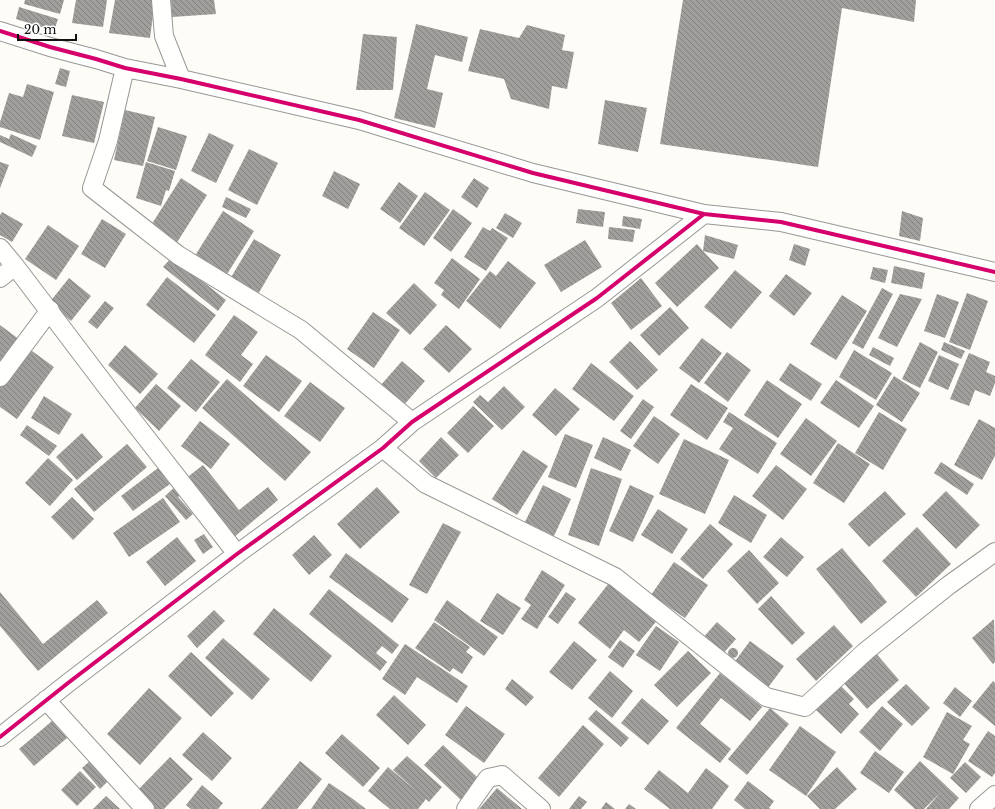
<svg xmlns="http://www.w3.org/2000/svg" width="995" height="809" viewBox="0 0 995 809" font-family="'Libre Baskerville',serif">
<defs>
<pattern id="building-back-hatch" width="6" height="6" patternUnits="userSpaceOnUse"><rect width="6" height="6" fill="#a19f9c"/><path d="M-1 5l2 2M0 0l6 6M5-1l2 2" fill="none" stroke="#82807e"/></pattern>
</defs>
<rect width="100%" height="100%" fill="#fdfcf7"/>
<path fill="url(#building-back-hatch)" d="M25 0H64L60 14 24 4Z
M76 0H107L103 27 72 23Z
M115 0H155L150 38 109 33Z
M171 0H214L216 14 172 17Z
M683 0H916L914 22 842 8 818 167 660 144Z
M19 7 58 19 54 31 16 19Z
M416 24 468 37 462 62 435 55 427 89 443 93 435 128 394 118Z
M527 25 565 35 562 50 574 52 567 89 552 86 549 109 511 99 504 79 468 71 480 29 519 38Z
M363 34 397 37 393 90H356Z
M60 68 70 71 66 87 55 84Z
M27 84 54 92 40 140 0 127V122L9 93 23 97Z
M72 95 104 102 94 143 62 136Z
M605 100 647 108 638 152 598 144Z
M125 110 155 117 143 166 114 160Z
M158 127 187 136 176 170 147 161Z
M209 133 234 145 216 183 191 171Z
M11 134 37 146 32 157 0 142V135L9 139Z
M249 149 278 163 257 205 228 190Z
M0 162 9 165 0 188Z
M146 162 175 171 169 191 166 190 161 206 136 198Z
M334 171 360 184 348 209 322 196Z
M181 178 207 195 176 244 150 227Z
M474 178 489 188 477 208 461 197Z
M399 182 418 196 400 223 380 209Z
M425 192 450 210 424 246 399 228Z
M226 197 251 209 246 218 222 207Z
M453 209 472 223 451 252 433 238Z
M578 209 605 212 603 227 576 223Z
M223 211 254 231 224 279 193 259Z
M902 211 923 218 920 241 899 236Z
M2 212 23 224 12 242 0 235V215Z
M505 213 522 223 513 238 496 228Z
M623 216 642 219 640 229 622 226Z
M102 219 126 234 105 268 81 254Z
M48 225 79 246 56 280 25 259Z
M483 227 490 231 492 228 508 238 486 271 464 257Z
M609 227 635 230 633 242 608 239Z
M705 235 738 245 734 259 703 251 719 268 677 307 655 283 697 244 703 251Z
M254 239 281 255 257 296 230 279Z
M585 240 602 267 561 292 544 265Z
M794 244 810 249 805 266 789 260Z
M172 257 226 300 218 311 163 267Z
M452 258 480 279 459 309 441 295 444 290 434 283Z
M508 261 536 283 500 329 466 301 490 271 496 276Z
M894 266 925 273 922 289 891 283Z
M873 267 888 270 885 283 870 279Z
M735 270 762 292 731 329 704 307Z
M786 274 812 293 794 316 769 296Z
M167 277 216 315 194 343 146 305Z
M69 278 91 296 71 321 49 303Z
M641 278 662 306 631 330 611 303Z
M414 283 437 305 410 335 386 313Z
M882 288 893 294 863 349 852 343Z
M967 293 988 301 970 350 949 342Z
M900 294 922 299 897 347 878 338Z
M937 294 959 302 945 338 924 331Z
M842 295 867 311 836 360 810 344Z
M105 301 114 308 97 329 88 322Z
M670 307 689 328 659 356 640 335Z
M373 312 400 330 374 368 347 349Z
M234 315 258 332 241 355 253 364 240 382 205 355Z
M0 325 20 340 0 367Z
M446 325 472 349 449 373 423 349Z
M702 338 722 353 699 383 679 368Z
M630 341 658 370 637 390 609 362Z
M920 342 938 352 920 388 902 379Z
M944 342 965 351 961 359 941 350Z
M125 345 158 374 140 394 108 365Z
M873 347 894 358 890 366 869 355Z
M28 348 54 367 17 419 0 407V387Z
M854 350 892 373 876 400 839 377Z
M727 352 751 370 728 402 704 383Z
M969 353 990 362 986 372 995 376V383L990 396 975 390 969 406 950 399Z
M266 355 302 381 279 412 243 386Z
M939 355 959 364 948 390 928 381Z
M191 359 220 382 196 412 167 388Z
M402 361 425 381 403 406 380 386Z
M591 363 634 396 614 421 572 389Z
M790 363 822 384 811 401 779 380Z
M894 376 920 393 902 422 876 405Z
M227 379 311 452 285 481 202 408Z
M767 380 802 404 778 438 744 415Z
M836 380 874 406 859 428 820 403Z
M310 382 345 408 320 442 284 416Z
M156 384 181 406 159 431 135 408Z
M691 384 728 408 707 440 670 415Z
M504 386 525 407 502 430 473 402 480 395 488 402Z
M555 388 580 409 556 436 532 415Z
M44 396 72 414 59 435 31 418Z
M643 399 654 407 631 439 620 431Z
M473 406 494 426 468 453 447 433Z
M729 412 777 443 758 474 719 449 733 428 723 422Z
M879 412 907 429 883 470 855 453Z
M654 416 680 434 658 464 633 446Z
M806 418 837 441 811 476 780 454Z
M979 419 995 428V456L982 480 954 465Z
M200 421 230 444 211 469 181 446Z
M27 425 57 446 49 456 20 435Z
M82 433 103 457 77 480 56 457Z
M565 434 593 445 576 488 548 477Z
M441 437 459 455 436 478 419 461Z
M603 437 631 450 621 471 594 458Z
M684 439 729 460 705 514 659 494Z
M838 443 870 464 844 503 813 483Z
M127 444 147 467 94 512 74 489Z
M523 450 548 466 517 515 492 499Z
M48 458 73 480 50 506 25 483Z
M941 462 974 484 967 495 934 473Z
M203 465 239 510 268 487 278 500 233 538 185 479Z
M776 465 807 489 783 520 752 496Z
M158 468 170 484 133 511 121 496Z
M591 468 622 479 599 546 568 535Z
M178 484 184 492 178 497 193 514 186 520 165 496Z
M543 485 571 499 554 536 525 522Z
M630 485 654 496 633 542 609 531Z
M377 487 400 512 360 549 337 524Z
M885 491 906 514 869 547 848 524Z
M946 491 980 525 956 549 922 515Z
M734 495 767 515 751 543 718 523Z
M72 497 94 519 73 540 51 517Z
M163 498 180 522 129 557 113 533Z
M658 509 688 529 672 554 641 535Z
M443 523 461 532 427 594 409 585Z
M710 524 733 544 703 579 680 559Z
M917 527 951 564 916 597 882 561Z
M204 534 213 547 203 554 194 540Z
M314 535 332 555 309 575 292 555Z
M177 537 196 561 165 586 146 562Z
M781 537 804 557 787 577 763 557Z
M842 548 887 602 861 624 816 569Z
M749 550 779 583 757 604 727 571Z
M346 553 409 599 392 623 329 577Z
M674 562 708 585 685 618 651 595Z
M542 570 565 585 537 629 521 619 531 605 524 600Z
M612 579 660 617 639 642 624 630 610 649 578 623Z
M329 589 399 645 392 654 382 646 376 653 387 662 380 671 309 614Z
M0 592 43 644 97 600 108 613 38 671 0 626Z
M566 592 576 599 558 624 548 617Z
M497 593 521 608 503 635 480 621Z
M771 596 805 633 792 645 758 609Z
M447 600 498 637 484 656 434 620Z
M274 608 332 656 311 682 253 634Z
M214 610 225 621 197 648 187 636Z
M994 619 995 662 993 664 972 638Z
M434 622 470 647 466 652 473 657 462 674 453 668 450 672 415 648Z
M717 622 736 639 720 657 701 640Z
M834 625 853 646 816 681 796 659Z
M656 626 679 642 660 671 636 655Z
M223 638 270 679 252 700 205 658Z
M620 640 635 651 623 668 608 657Z
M574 641 597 660 572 690 549 672Z
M750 641 784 666 767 689 733 664Z
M405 644 468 686 457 703 417 677 405 695 382 679Z
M728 653a5 5 0 1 1 10 0a5 5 0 1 1-10 0Z
M688 651 711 673 677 707 654 685Z
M874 651 899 680 867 709 841 680Z
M191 652 234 693 211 717 168 676Z
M610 671 633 691 612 718 588 698Z
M720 673 762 707 750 721 721 698 700 724 731 749 720 763 676 728Z
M512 679 534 697 526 706 505 689Z
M993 681 995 683V726L972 707Z
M906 684 930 708 912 726 887 702Z
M840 685 854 699 849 704 859 714 841 734 816 710Z
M955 687 972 701 960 717 943 703Z
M149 688 182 718 140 765 107 734Z
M394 695 426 725 408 745 376 715Z
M642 698 669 721 648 745 621 723Z
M466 706 505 734 484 763 445 735Z
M882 706 903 724 880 751 859 732Z
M770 708 789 724 747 775 728 759Z
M596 710 629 738 621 747 588 719Z
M947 712 972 726 963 740 970 744 953 774 923 757Z
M52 721 67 738 34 766 19 749Z
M583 725 604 744 559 797 538 778Z
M800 726 836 752 806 796 769 770Z
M988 731 995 736V773L992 777 968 761Z
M203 732 232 758 212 781 182 755Z
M342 734 380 768 363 787 325 753Z
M443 745 479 779 461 800 424 765Z
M875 751 904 772 889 793 860 773Z
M407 756 442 787 429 802 426 799 418 809H390L368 791 388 767 415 790 393 770Z
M170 757 193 779 164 809H155L136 792Z
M91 760 109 780 100 789 82 768Z
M300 761 322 779 297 809H261Z
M920 761 959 798 949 809H926L940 793 924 809H915L894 790Z
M965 762 981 777 966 793 950 778Z
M837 767 857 789 835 809H820L807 796Z
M706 768 729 786 712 809H670L644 789 659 770 688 793Z
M80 771 96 787 77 806 61 790Z
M748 781 774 801 769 808 771 809H745L734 800Z
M329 783 353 799 366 809H311Z
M202 785 223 803 218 809H191L186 805Z
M497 788 522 809H479Z
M106 796 120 809H93Z
M579 796 587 802 581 809H569Z
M606 802 615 809H601Z
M629 804 636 809H625Z"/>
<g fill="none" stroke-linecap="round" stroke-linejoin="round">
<g stroke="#979795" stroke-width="20">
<path id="minor" d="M161 0 164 36 181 79
M0 31 50 47 96 59 125 68 181 79 359 120 533 173 704 214 781 222 995 272
M125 68 108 141 92 188 119 209 178 255 301 330 412 422
M0 248 15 266 109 390 237 554
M0 278 15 266
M0 377 50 310
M383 448 426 484 615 577 766 697 805 707 866 651 949 585 995 552
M46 700 145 809
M0 737 68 683 237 554 383 448 412 422 597 298 704 214
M466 809 488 778 502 775 541 809
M979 809 995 795"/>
</g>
<use href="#minor" stroke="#fffffe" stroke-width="18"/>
<g stroke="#fff" stroke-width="6">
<path id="cycleway" d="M0 31 50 47 96 59 125 68 181 79 359 120 533 173 704 214 781 222 995 272
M0 737 68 683 237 554 383 448 412 422 597 298 704 214"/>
</g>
<use href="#cycleway" stroke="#d6006c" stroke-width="4"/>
</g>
<path d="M18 34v6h58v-6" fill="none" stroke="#111111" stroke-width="2"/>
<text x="24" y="34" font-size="12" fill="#111111" stroke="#ffffff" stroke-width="3" paint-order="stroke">20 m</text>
</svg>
